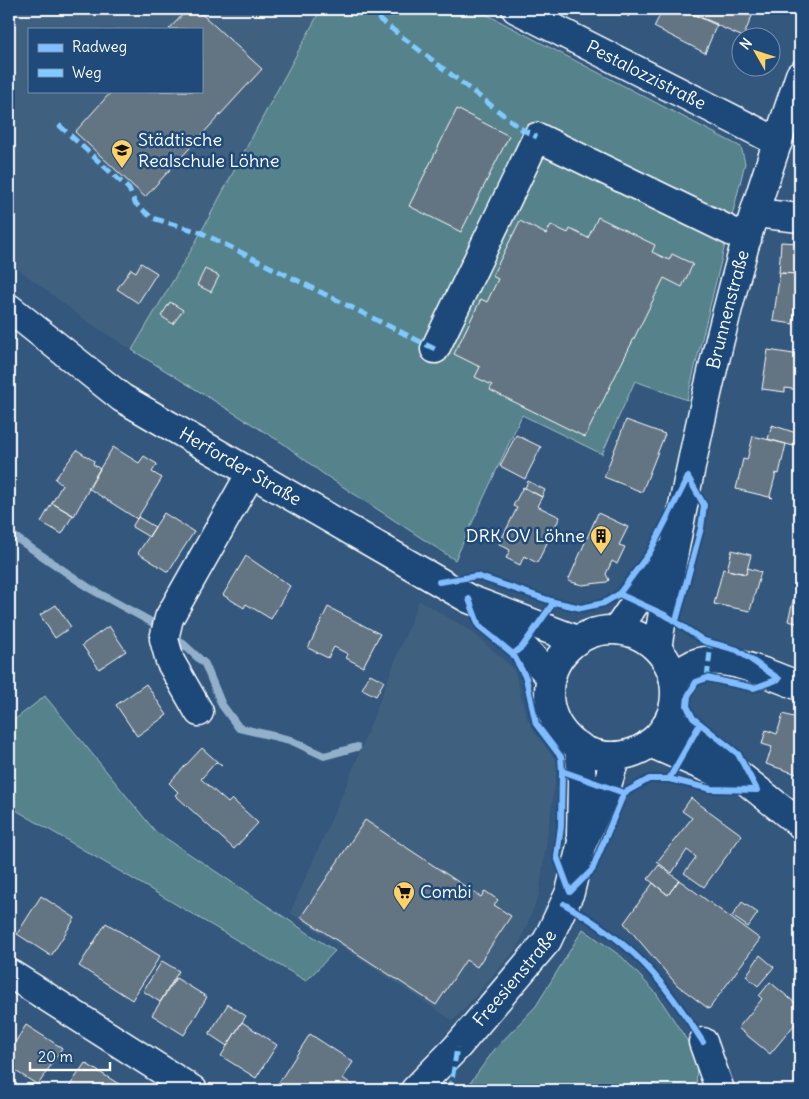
<svg xmlns="http://www.w3.org/2000/svg" width="809" height="1099" viewBox="0 0 809 1099" font-family="Delius,sans-serif">
<rect width="100%" height="100%" fill="#33577d"/>
<filter id="ink" filterUnits="userSpaceOnUse"><feTurbulence type="fractalNoise" baseFrequency=".02" numOctaves="2"/><feDisplacementMap in="SourceGraphic" scale="10" xChannelSelector="R" yChannelSelector="G"/><feConvolveMatrix kernelMatrix="1 2 1 2 8 2 1 2 1" color-interpolation-filters="sRGB"/></filter>
<g filter="url(#ink)">
<path fill="#41607f" fill-rule="evenodd" d="M9 9H321L193 247 132 350 85 320 9 262ZM29 29H201V91H29Z
M419 600 471 631 514 669 526 716 535 733 555 759 557 767 539 895 518 947 453 1021 290 913 349 779Z"/>
<path fill="#54828b" stroke="#aac0c5" d="M321 9H476L741 147 745 163 687 400 635 381 602 454 522 415 455 560 322 473 284 444 132 350 193 247Z
M45 696 155 831 335 951 306 981 9 806V724Z
M583 929 622 957 656 993 696 1054 697 1090H465L495 1049 536 1006Z"/>
<g fill="none" stroke-linecap="round" stroke-linejoin="round">
<path stroke="#92b0ca" stroke-width="8" d="M9 533 89 588 155 624
M180 641 205 664 222 705 239 728 290 740 324 756 357 747"/>
</g>
<path fill="#637583" stroke="#fff" d="M188 9H194L205 17 262 69 145 197 75 132 112 91H201V29H169Z
M615 9H632L628 17V15Z
M663 9H681L717 24 705 53 654 27Z
M681 9H755L743 37Z
M457 109 509 136 461 232 409 206Z
M598 217 655 245 652 252 669 260 672 254 693 264 682 287 664 278 585 437 490 390 492 385 475 377 480 367 454 354 481 299 487 302 498 279 492 276 520 221 546 234 551 225 568 233 570 229 588 238Z
M781 242 800 243V274L779 273Z
M141 263 157 273 138 303 117 289 131 269 136 272Z
M205 269 219 276 211 292 197 285Z
M780 273 800 274 793 324 773 321Z
M170 302 183 310 173 324 161 316Z
M768 350 800 355V390L785 388V392L762 389Z
M626 420 665 434 642 492 604 477Z
M772 425 796 433 793 446 768 439Z
M516 435 541 447 525 479 500 466Z
M753 436 786 444 779 474 776 473 770 496 773 498 736 489 743 459 747 460Z
M113 447 139 463 144 456 157 464 152 472 162 478 137 519 88 488Z
M77 450 94 461 93 464 100 469 74 516 52 503 62 485 55 479Z
M528 481 545 490 542 497 525 488Z
M523 487 542 497 537 506 560 517 537 563 524 556 520 565 506 558 510 550 499 544 517 508 513 506Z
M52 503 73 515 62 534 41 522Z
M164 513 194 532 168 572 138 553Z
M598 513 628 527 619 545 625 547 617 564 612 561 606 574 609 580 607 582 582 585 568 581Z
M138 517 155 527 149 537 132 527Z
M732 550 751 555 746 574 727 570Z
M246 556 290 586 271 619 246 604 244 608 223 595Z
M748 568 761 572 750 611 714 604 723 569 746 574Z
M800 572V624L788 621Z
M56 605 71 627 55 638 40 615Z
M328 607 380 634 363 667 346 658 348 654 334 647 328 658 308 648Z
M109 626 126 651 99 669 82 645Z
M370 674 384 681 376 696 362 689Z
M146 684 167 715 137 736 116 705Z
M783 714 800 719V775L766 764 772 747 762 744 766 730 777 734Z
M202 748 222 766 216 762 201 779 228 803 232 799 258 823 234 849 175 795 178 792 169 783Z
M691 798 742 835 704 887 684 873 696 857 687 850 672 873 657 862 692 818 682 811Z
M365 820 481 897 485 891 498 900 494 905 511 916 477 967 466 960 436 1005 301 917Z
M659 865 679 880 668 895 648 879Z
M679 880 760 939 709 1009 677 985 624 923 653 883 668 895Z
M41 896 75 918 51 956 17 934Z
M742 902 758 913 748 927 732 916Z
M106 923 160 956 132 1000 79 966Z
M760 955 774 967 758 986 746 976Z
M162 961 179 971 160 1002 143 991Z
M176 978 207 997 184 1035 152 1015Z
M770 982 800 1007V1018L770 1054 738 1028 762 999 759 996Z
M228 1004 246 1016 227 1046 209 1034Z
M242 1022 277 1045 256 1078 221 1056Z
M26 1025 62 1048 38 1085 9 1067V1052Z
M310 1034 353 1062 343 1078 359 1090H274Z
M85 1063 122 1086 119 1090H67Z"/>
<g fill="none" stroke-linecap="round" stroke-linejoin="round">
<g stroke="#fff" stroke-width="31">
<g id="minor">
<path id="s1" d="M516 9 778 142"/>
<path d="M755 213 800 218"/>
<path d="M435 349 537 137 747 239"/>
<path d="M617 630 669 553"/>
<path id="s2" d="M657 648C680 510 709 372 747 237 763 183 782 129 800 75"/>
<path d="M674 680C679 676 683 671 688 667 716 648 771 676 800 686"/>
<path d="M199 712 170 661 164 639 169 618 251 473"/>
<path d="M579 746 582 781 581 835"/>
<path d="M9 973 193 1090"/>
<path d="M703 1042 720 1090"/>
<path id="s3" d="M415 1090 457 1047 547 941 570 892 581 846 604 795 616 756"/>
</g>
</g>
<g stroke="#fff" stroke-width="31">
<g id="major">
<path id="s4" d="M9 308 122 398 469 599 577 640"/>
<path d="M487 609 551 677"/>
<circle cx="612" cy="693" r="63"/>
<path d="M669 719 800 824"/>
<path d="M650 743 721 774"/>
</g>
</g>
<use href="#minor" stroke="#1f4a7a" stroke-width="28"/>
<use href="#major" stroke="#1f4a7a" stroke-width="28"/>
<path stroke="#80caff" stroke-width="5" stroke-dasharray="10 5" stroke-linecap="butt" d="M366 9 523 130 537 137
M59 125 129 189 135 203 152 218 200 232 435 349
M707 678 711 643
M446 1090 452 1081 457 1047"/>
<g stroke="#1f4a7a" stroke-width="9">
<path id="cycleway" d="M439 582 477 576 554 602 581 608 604 603 619 594 667 616 704 641 737 650 779 679
M619 594 650 552 688 477
M469 599 479 626 513 654 526 678 536 724 561 757 562 771 624 793 649 779H669L711 789 757 790 738 754 693 718 687 706 688 696 696 682 707 678 754 688 779 679
M676 621 701 528 704 505 688 477
M513 654 522 647 554 602
M562 771 561 826 557 857 570 892 592 870 624 793
M669 779 700 724
M564 904C632 942 662 978 703 1042"/>
</g>
<use href="#cycleway" stroke="#80bcff" stroke-width="6"/>
</g>
</g>
<defs>
<g id="school-pin" transform="scale(1.125)"><path d="M0 17L-7.5 6A9.5 9.5 0 1 1 7.5 6Z" fill="#ffd166" stroke="#1f4a7a"/><path d="M0-5L7-2L0 1L-7-2ZM-4 1L0 2.5L4 1V4Q0 6-4 4Z" fill="#111"/></g>
<g id="building-pin" transform="scale(1.125)"><path d="M0 17L-7.5 6A9.5 9.5 0 1 1 7.5 6Z" fill="#ffd166" stroke="#1f4a7a"/><path d="M-4-6H4V6H1V3H-1V6H-4ZM-2.5-4.3h1.7v1.8h-1.7ZM.8-4.3h1.7v1.8H.8ZM-2.5-1h1.7V.8h-1.7ZM.8-1h1.7V.8H.8Z" fill="#111"/></g>
<g id="supermarket-pin" transform="scale(1.125)"><path d="M0 17L-7.5 6A9.5 9.5 0 1 1 7.5 6Z" fill="#ffd166" stroke="#1f4a7a"/><path d="M-6-5.5h2.5l.6 2H6L4.5 2H-2.5L-4.4-4H-6ZM-1.5 3.2a1.3 1.3 0 1 0 .1 0ZM3 3.2a1.3 1.3 0 1 0 .1 0Z" fill="#111"/></g>
</defs>
<g fill-rule="evenodd">
<use href="#school-pin" x="122" y="150"/>
<use href="#building-pin" x="601" y="536"/>
<use href="#supermarket-pin" x="404" y="892"/>
</g>
<g text-anchor="middle" stroke-width="5" stroke-linejoin="round" paint-order="stroke">
<g font-size="18" fill="#fff" stroke="#1f4a7a">
<text dy="6" stroke="none"><textPath href="#s1" startOffset="146">Pestalozzistraße</textPath></text>
<text dy="6" stroke="none"><textPath href="#s2" startOffset="346">Brunnenstraße</textPath></text>
<text dy="6" stroke="none"><textPath href="#s4" startOffset="281">Herforder Straße</textPath></text>
<text dy="6" stroke="none"><textPath href="#s3" startOffset="150">Freesienstraße</textPath></text>
</g>
<g font-size="18" fill="#fff" stroke="#1f4a7a" text-anchor="start">
<text x="138" y="146">Städtische<tspan x="138" dy="21">Realschule Löhne</tspan></text>
<text x="585" y="542" text-anchor="end">DRK OV Löhne</text>
<text x="420" y="898">Combi</text>
</g>
</g>
<rect width="809" height="1099" fill="none" stroke="#1f4a7a" stroke-width="30"/>
<rect x="15" y="15" width="779" height="1069" fill="none" stroke="#fff" stroke-width="2" filter="url(#ink)"/>
<rect x="28" y="28" width="175" height="65" fill="#1f4a7a" stroke="#7992af"/>
<rect x="38" y="44" width="25" height="8" fill="#80bcff" stroke="#7992af"/>
<text x="72" y="52" font-size="15" fill="#ffffff">Radweg</text>
<rect x="38" y="69" width="25" height="8" fill="#80caff" stroke="#7992af"/>
<text x="72" y="78" font-size="15" fill="#ffffff">Weg</text>
<g transform="translate(756 52) rotate(309)"><circle r="24" fill="#1f4a7a" stroke="#7992af"/>
<path d="M0-4L9 19L0 12L-9 19Z" fill="#ffd166"/>
<text y="-8" font-size="14" font-weight="bold" text-anchor="middle" fill="#ffffff">N</text>
</g>
<path d="M30 1062v8h80v-8" fill="none" stroke="#ffffff" stroke-width="2.5"/>
<text x="38" y="1062" font-size="15" fill="#ffffff" stroke="#1f4a7a" stroke-width="4" paint-order="stroke">20 m</text>
</svg>
